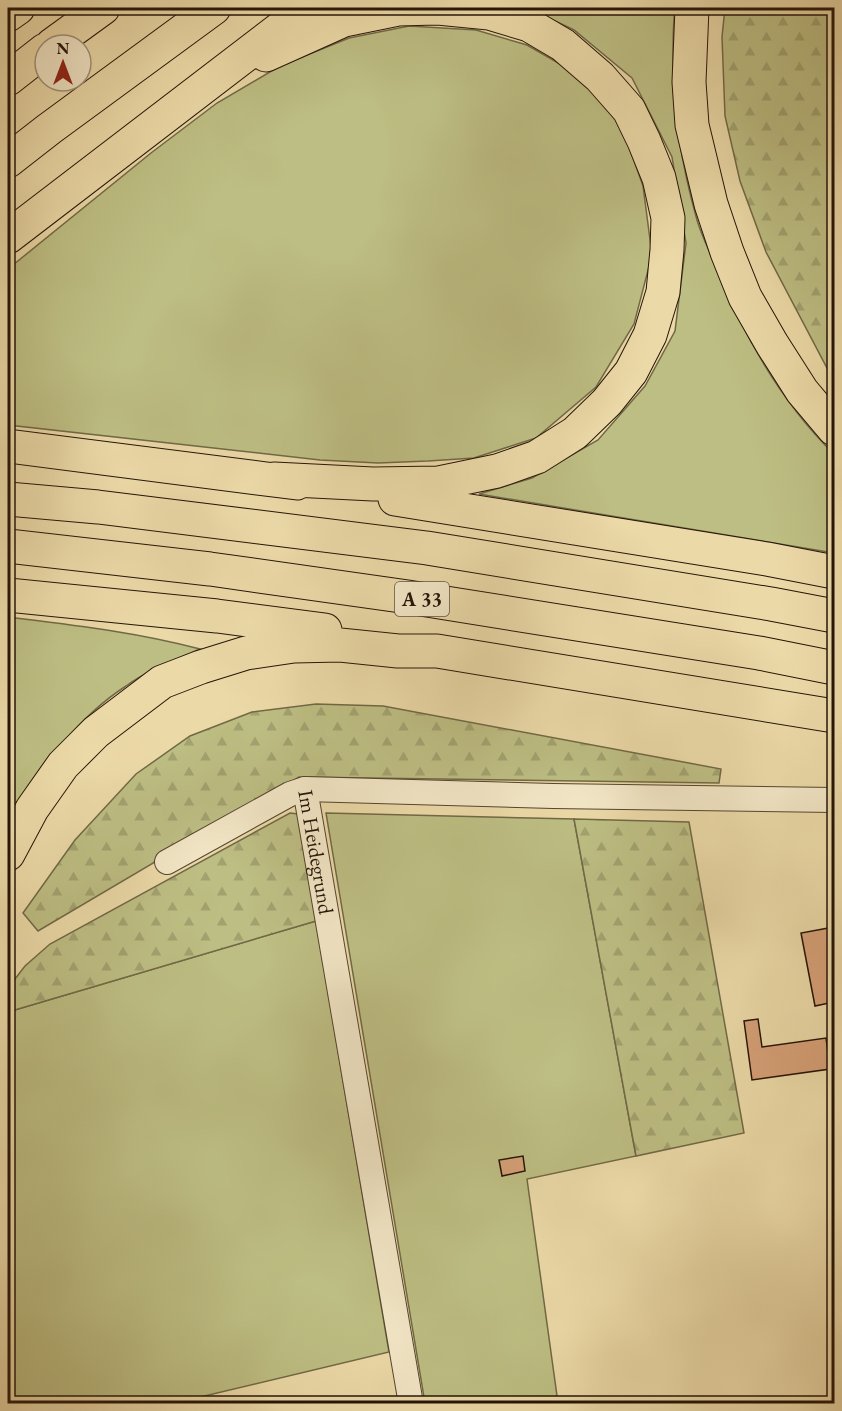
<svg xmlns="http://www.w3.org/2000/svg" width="842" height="1411" viewBox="0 0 842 1411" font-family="'EB Garamond',serif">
<defs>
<pattern id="forest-firs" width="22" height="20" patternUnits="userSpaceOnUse" patternTransform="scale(1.5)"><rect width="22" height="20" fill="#bdbe83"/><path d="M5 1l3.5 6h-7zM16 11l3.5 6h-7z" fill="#a2a270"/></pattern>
</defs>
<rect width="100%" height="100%" fill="#ebd9a7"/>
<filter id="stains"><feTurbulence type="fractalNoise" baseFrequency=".00333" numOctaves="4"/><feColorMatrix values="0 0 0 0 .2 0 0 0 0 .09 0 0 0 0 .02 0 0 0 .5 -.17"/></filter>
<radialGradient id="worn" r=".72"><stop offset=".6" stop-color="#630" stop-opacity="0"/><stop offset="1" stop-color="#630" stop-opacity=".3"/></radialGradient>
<path fill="#bdbe83" stroke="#716946" stroke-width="1.5" d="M528 8H675C673 24 673 41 673 58 673 113 682 167 697 220 701 234 708 248 714 262 742 333 780 401 834 454V553L479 494 532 478 598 440 645 386 675 331 686 243 672 157 632 78 574 30Z
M409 26 476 30 527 45 574 72 619 119 643 186 652 255 634 324 596 387 536 438 474 458 428 461 378 463 320 460 8 425V269L151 153 217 103 280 66 349 38Z
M8 617C73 625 136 632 200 649 175 660 148 670 126 686 75 719 41 769 8 819Z
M326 813 574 819 636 1156 527 1179 558 1403H425Z
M316 921 389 1352 175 1403 8 1404V1012Z"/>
<path fill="url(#forest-firs)" stroke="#716946" stroke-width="1.5" d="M725 8H834V377L827 368 766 252 740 181 725 116 722 37Z
M316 704 383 706 721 769 719 783 299 777 38 931 23 913 75 840 136 774 190 736 252 712Z
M290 813 298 814 316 921 8 1012V988L25 966 50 944Z
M574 819 689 822 744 1133 636 1156Z"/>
<path fill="#d6a077" stroke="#251408" stroke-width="1.5" d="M834 927V1002L815 1006 801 933Z
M758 1019 762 1047 826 1038 830 1069 752 1080 744 1021Z
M523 1156 525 1171 502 1176 499 1160Z"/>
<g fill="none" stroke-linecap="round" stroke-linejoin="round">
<g stroke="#564530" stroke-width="26">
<g id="minor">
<path id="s1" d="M305 789 411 1404"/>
<path d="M167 862 290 794 305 789 553 796 834 800"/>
</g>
</g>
<g stroke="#251408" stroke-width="35">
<path id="motorway" d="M692 8 689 82 692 125 711 204 727 252 745 297 772 344 802 391 834 429
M8 15 18 8
M52 45 103 8
M266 55 344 20 398 9 437 8
M8 79 45 50
M8 161 49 129 214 8
M8 237 307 8
M8 446 297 483
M274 479 373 484 439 483 497 471 537 457 575 433 607 402 631 372 650 335 663 292 667 250 668 218 659 178 644 141 629 110 600 77 563 45 529 25 489 13 438 8
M8 499 98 507 427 548 771 604 834 616
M395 499 767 559 834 572
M8 546 210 569 408 597 759 653 834 668
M8 595 217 616 325 630
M8 854 32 809 63 765 96 732 162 682 201 667 246 653 294 646 340 645 398 651H437L834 716"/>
</g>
<use href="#minor" stroke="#f2e6c6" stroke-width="24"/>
<use href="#motorway" stroke="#ebd9a7" stroke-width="33"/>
</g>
<g text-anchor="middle" stroke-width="4.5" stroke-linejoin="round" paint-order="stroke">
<rect fill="#f2e6c6" stroke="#625341" stroke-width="1.5" x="395" y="582" width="54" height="34" rx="4.5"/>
<g font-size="20" font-weight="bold" fill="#251408">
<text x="422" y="606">A 33</text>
</g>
<g font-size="21" fill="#251408" stroke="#f2e6c6">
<text dy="7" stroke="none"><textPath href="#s1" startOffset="64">Im Heidegrund</textPath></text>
</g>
</g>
<rect width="842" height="1411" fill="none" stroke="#ebd9a7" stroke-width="30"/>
<rect x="9" y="9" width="824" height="1393" fill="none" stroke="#251408" stroke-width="3"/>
<rect x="15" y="15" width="812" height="1381" fill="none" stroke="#251408" stroke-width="1.5"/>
<g transform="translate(63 63)"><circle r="28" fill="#f2e6c6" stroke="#a0927a" stroke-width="1.5"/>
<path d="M0-4.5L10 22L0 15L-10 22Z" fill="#8f2418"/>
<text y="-9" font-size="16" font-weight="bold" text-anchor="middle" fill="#251408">N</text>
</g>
<rect width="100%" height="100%" filter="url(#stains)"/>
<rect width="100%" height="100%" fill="url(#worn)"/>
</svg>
